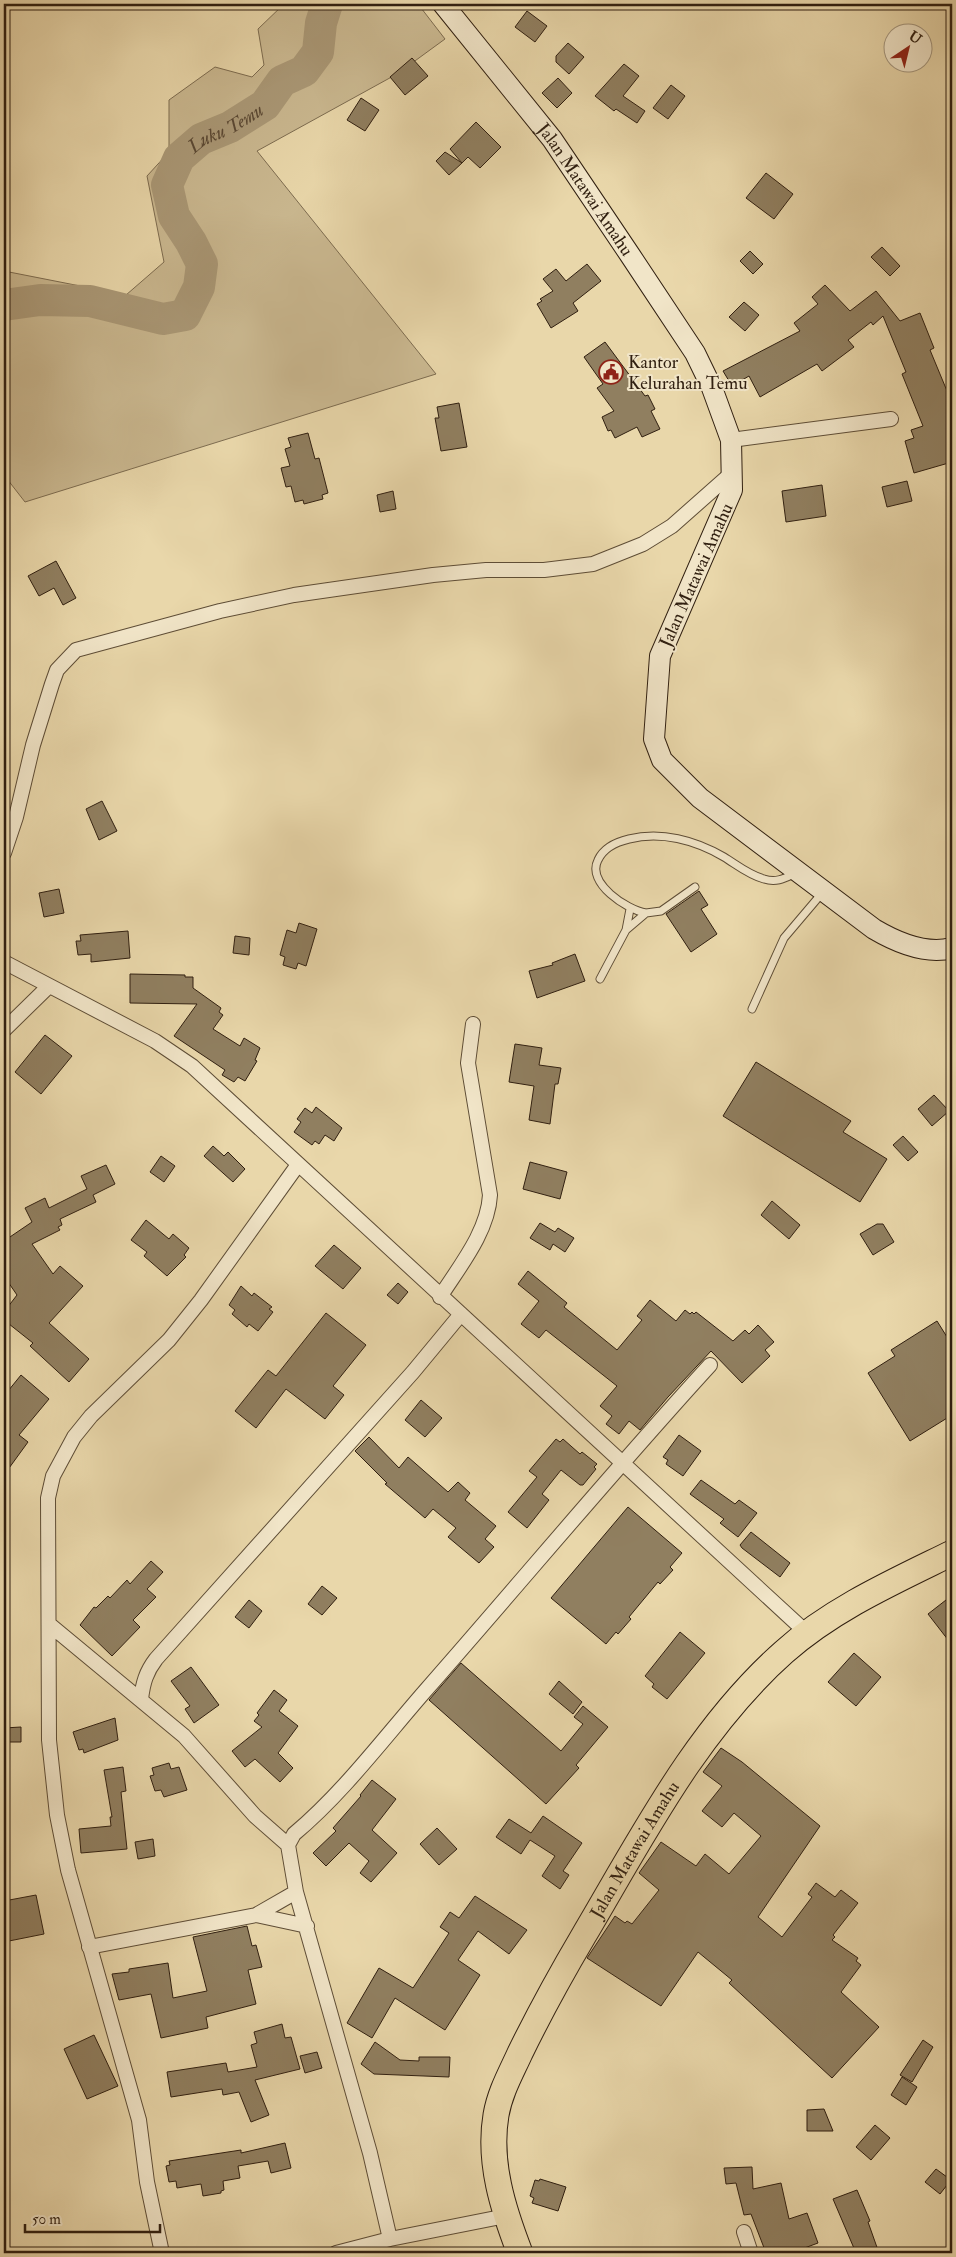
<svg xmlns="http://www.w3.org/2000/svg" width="956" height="2257" viewBox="0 0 956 2257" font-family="'IM FELL Double Pica',serif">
<rect width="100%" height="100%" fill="#e9d7aa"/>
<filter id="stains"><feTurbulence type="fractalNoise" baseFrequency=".004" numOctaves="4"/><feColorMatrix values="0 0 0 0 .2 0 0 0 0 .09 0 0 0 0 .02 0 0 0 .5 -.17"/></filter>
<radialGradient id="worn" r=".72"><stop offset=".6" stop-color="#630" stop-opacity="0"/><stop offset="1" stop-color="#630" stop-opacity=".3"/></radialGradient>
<path fill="#cab890" stroke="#7d6c50" d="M284 4H418L445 39 397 74 257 151 436 374 25 502 4 475V271L126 295 164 262 147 176 169 152V100L215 67 252 77 264 65 258 29Z"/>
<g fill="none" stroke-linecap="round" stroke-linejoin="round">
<path stroke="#aa9876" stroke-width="32" id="s1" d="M4 305 40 300 90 301 163 319 185 315 199 287 202 264 191 242 174 216 167 185 179 158 201 139 230 127 265 105 282 81 304 71 318 52 321 23 327 4"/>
</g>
<path fill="#907f60" stroke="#301f10" d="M527 11 547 26 535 42 515 27Z
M568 43 584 57 569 74 556 62V56Z
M412 58 428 76 405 95 390 77Z
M624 64 639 76 623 96 645 111 637 123 616 109 614 111 595 96Z
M558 78 572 93 557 108 542 93Z
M671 85 685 96 668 119 653 108Z
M361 98 379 110 365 131 347 120Z
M476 122 501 147 480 168 468 157 462 163 450 149Z
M445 152 462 163 449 175 436 161Z
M766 173 793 194 774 219 746 198Z
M882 247 900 266 890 276 871 257Z
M750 251 763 264 753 274 740 261Z
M587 264 601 281 573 303 578 311 551 328 537 304 542 301 540 299 553 291 543 279 556 269 566 281Z
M825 285 850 311 876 291 900 321 920 313 934 348 930 350 952 403V462L914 473 905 441 914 438 911 430 923 426 902 374 906 372 883 316 873 325 871 322 848 340 854 347 822 371 817 364 760 397 749 376 732 386 723 371 800 331 794 323 818 304 812 297Z
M744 302 759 315 745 331 729 317Z
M605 342 645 396 648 395 655 409 651 411 660 429 642 437 637 427 615 438 611 430 608 431 602 417 614 411 597 388 603 384 584 357Z
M459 403 467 447 441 451 435 418H439L437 407Z
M308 433 315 459 319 458 328 493 322 495 323 499 304 504 303 500 295 502 291 486 286 487 281 468 290 466 285 449 291 447 288 438Z
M907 481 912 501 887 507 882 487Z
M822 485 826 516 786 522 782 491Z
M393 491 396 509 380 512 377 495Z
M56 561 76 598 63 605 54 588 39 596 28 576Z
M102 801 117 831 99 840 86 809Z
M59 889 64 913 44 917 39 893Z
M699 891 708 905 701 909 717 934 691 952 666 914Z
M299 923 317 929 306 966 298 963 296 969 283 965 285 957 280 955 287 930 296 933Z
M128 931 130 958 91 962V954L78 955 76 941H81L80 935Z
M235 936 250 938 249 955 233 953Z
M575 954 585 981 537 998 529 971 553 965 552 963Z
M130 974 185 975V977H193V988L221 1008 219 1012 223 1015 213 1029 240 1046 244 1038 260 1048 255 1060 257 1061 245 1081 238 1077 234 1082 222 1075 225 1070 174 1036 197 1004 130 1003Z
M45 1035 72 1056 41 1094 15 1072Z
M515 1044 542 1048 539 1065 561 1068 558 1084H555L550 1124 529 1120 534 1086 509 1082Z
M756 1062 851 1121 843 1132 887 1159 860 1202 723 1116Z
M934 1095 949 1111 932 1126 918 1109Z
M316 1107 342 1128 334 1141 325 1135 319 1144 315 1141 312 1145 294 1132 301 1122 297 1119 305 1108 312 1113Z
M903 1136 918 1152 908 1161 893 1145Z
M213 1146 224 1156 228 1152 245 1169 233 1182 204 1156Z
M161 1156 175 1166 164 1182 150 1172Z
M530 1162 567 1172 560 1199 523 1189Z
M106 1165 115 1184 93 1195 96 1202 60 1219 62 1225 58 1227 60 1230 32 1244 53 1274 60 1266 83 1286 49 1323 89 1359 69 1382 30 1346 33 1343 4 1320V1312L17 1295 4 1276V1241L32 1222 25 1208 45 1198 49 1208 87 1189 81 1176Z
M772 1201 800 1225 789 1239 761 1215Z
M146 1220 169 1239 173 1234 189 1248 184 1255 186 1257 167 1276 144 1256 147 1252 131 1240Z
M540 1223 555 1232 558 1228 574 1238 565 1252 553 1244 550 1250 530 1238Z
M877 1224H883L894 1242 873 1255 860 1234Z
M334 1245 361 1268 343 1289 315 1266Z
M528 1271 567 1303 564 1307 617 1350 642 1320 637 1316 650 1300 676 1321 685 1310 690 1314 692 1312 694 1314 696 1312 733 1341 745 1330 749 1334 758 1325 774 1342 765 1350 770 1356 742 1383 711 1351 668 1397 640 1430 629 1421 619 1434 606 1424 612 1416 600 1406 617 1386 546 1330 539 1338 521 1324 539 1301 518 1284Z
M398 1283 408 1292 398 1304 387 1295Z
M241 1286 252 1296 254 1293 272 1307 269 1309 273 1312 258 1331 249 1324 247 1327 232 1314 235 1310 229 1305Z
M326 1313 366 1345 333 1386 344 1395 325 1419 286 1389 256 1428 235 1411 268 1370 276 1376Z
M937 1321 952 1345V1415L910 1441 868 1373 895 1356 891 1350Z
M21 1375 49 1399 19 1435 28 1442 4 1475V1396Z
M421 1400 442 1418 425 1437 405 1420Z
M679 1435 701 1451 683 1476 666 1464 668 1460 663 1457Z
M369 1437 399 1468 408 1457 448 1492 458 1482 470 1493 465 1500 496 1526 485 1539 494 1547 479 1563 448 1537 456 1528 433 1509 425 1518 385 1484 387 1483 355 1451Z
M556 1439 560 1442 563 1439 580 1454 582 1452 597 1464 594 1467 596 1469 583 1485H580L561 1470 542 1494 549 1500 527 1528 508 1512 537 1477 529 1471Z
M701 1480 735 1504 739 1500 757 1513 738 1537 720 1523 724 1519 690 1494Z
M628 1507 682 1553 670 1567 673 1570 660 1584 658 1582 629 1617 631 1619 618 1634 616 1632 606 1644 551 1598Z
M751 1532 790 1563 780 1577 742 1548 740 1545Z
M151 1561 163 1572 147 1589 156 1597 133 1620 140 1627 112 1656 80 1625 94 1607 96 1608 108 1596 110 1598 127 1580 130 1584Z
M322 1586 337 1598 322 1615 308 1604Z
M249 1600 262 1611 249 1628 235 1617Z
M946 1600 952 1608V1645L928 1614Z
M680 1632 705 1653 667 1699 652 1687 654 1684 645 1676Z
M854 1653 881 1677 856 1706 828 1682Z
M461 1663 561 1751 583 1724 574 1717 583 1706 608 1727 576 1765 579 1768 546 1804 429 1700Z
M191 1667 219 1705 194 1723 185 1709 190 1706 171 1681Z
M559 1681 582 1702 573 1714 549 1694Z
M274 1690 287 1700 279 1711 298 1726 278 1753 293 1768 280 1782 255 1759 245 1767 232 1751 262 1727 254 1721 259 1715 257 1713Z
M115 1718 118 1740 84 1753 83 1749 79 1750 73 1732Z
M21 1727V1742H4V1728Z
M721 1748 742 1762 820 1826 758 1917 782 1937 812 1897 808 1894 816 1883 835 1897 841 1890 858 1903 833 1935 835 1937 832 1940 858 1958 856 1961 861 1965 841 1992 879 2027 832 2078 729 1983 732 1980 698 1952 661 2006 587 1958 615 1916 625 1923 627 1921 632 1924 659 1890 639 1873 661 1842 696 1866 705 1854 729 1874 761 1836 734 1813 722 1827 702 1811 722 1786 703 1772Z
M169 1763 171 1769 179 1767 187 1790 164 1797 161 1790 155 1791 150 1776 154 1775 152 1768Z
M123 1767 126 1791 121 1792 127 1849 81 1853 79 1829 111 1826 110 1817H112L104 1770Z
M372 1780 396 1799 372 1830 397 1853 371 1882 360 1873 369 1861 349 1843 326 1866 313 1853 336 1831 333 1828 361 1796 360 1795Z
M543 1816 582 1843 563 1871 569 1875 560 1889 542 1876 555 1856 530 1840 521 1854 496 1837 509 1819 531 1833Z
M437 1828 457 1849 439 1865 420 1844Z
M153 1839 155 1856 138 1859 135 1842Z
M36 1895 44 1934 4 1942V1901Z
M475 1896 527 1930 509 1954 478 1931 458 1960 480 1975 445 2030 395 1998 372 2038 347 2023 379 1968 413 1988 449 1933 440 1927 450 1912 459 1918Z
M247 1926 252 1946 256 1945 262 1967 248 1970 256 2004 206 2017 208 2028 161 2038 151 1994 119 2000 112 1974 129 1972V1969L168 1963 173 1998 207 1991 193 1937Z
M282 2024 285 2038 291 2037 300 2069 255 2080 269 2115 251 2122 239 2092 223 2095 222 2089 171 2097 167 2072 226 2063 228 2072 257 2067 251 2045 257 2043 254 2032Z
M94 2035 118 2086 87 2099 64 2049Z
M923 2040 933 2047 912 2082 900 2075Z
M375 2042 400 2060 419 2061V2057H450L449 2077 374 2074 361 2064Z
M317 2052 322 2068 305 2073 300 2056Z
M902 2077 917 2087 906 2105 891 2095Z
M824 2109 833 2131H807V2110Z
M875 2125 890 2138 871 2160 856 2147Z
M285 2143 291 2168 271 2173 268 2161 238 2166 240 2178 223 2181 224 2190 221 2191V2193L203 2196 201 2184 177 2188 176 2181 169 2182 166 2166 170 2165 169 2161 241 2150V2153Z
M752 2167 753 2189 781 2183 789 2219 807 2213 818 2243 791 2253H766L751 2214 744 2215 736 2183 726 2184 724 2168Z
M936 2169 951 2180 940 2194 925 2182Z
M540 2179 566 2187 558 2211 532 2203 534 2198 530 2196 535 2180 539 2181Z
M857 2190 870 2221 868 2222 879 2253H856L833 2199Z"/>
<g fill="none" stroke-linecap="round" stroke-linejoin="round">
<g stroke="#5e4d36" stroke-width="9">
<path id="lane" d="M646 913C627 910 586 883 598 860 604 847 616 842 629 839 661 831 695 840 724 857 737 865 749 875 764 879 777 883 785 878 796 873
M626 930 630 909
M600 979 626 930 646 913 661 911 695 887
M752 1009 784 938 823 892"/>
</g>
<g stroke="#5e4d36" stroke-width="16">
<path id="street" d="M731 440 891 419
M4 853 16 817 33 745 52 684 57 670 76 650 220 611 294 595 433 575 486 570H544L593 564 643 544 672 526 733 472
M4 962 155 1041 192 1066 807 1633
M4 1030 48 987
M440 1297C459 1267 488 1232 490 1195L468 1063 473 1024
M50 1625 184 1736 255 1816 288 1845
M141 1699C143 1683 146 1672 156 1659L413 1372 461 1314
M256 1915 307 1926
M89 1947 256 1915 296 1892
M744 2232 751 2253
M390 2239 370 2153 296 1892 288 1845 294 1834C343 1793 384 1738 426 1690 521 1582 613 1471 710 1365
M162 2253 147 2182 139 2120 68 1870 57 1815 49 1740 48 1498 53 1476 74 1437 91 1416 169 1340 201 1300 297 1166
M336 2253 390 2239 506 2216"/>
</g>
<g stroke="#301f10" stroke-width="22">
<g id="secondary">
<path id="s2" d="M443 4 552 139 630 255 695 353 712 388 731 440 732 490 660 656 654 739 662 760 700 798 874 929C896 942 925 955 952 948"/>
</g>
</g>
<g stroke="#301f10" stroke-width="27">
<g id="highway">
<path id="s3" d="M520 2253C503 2209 488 2162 496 2115 500 2092 511 2073 520 2053 540 2012 561 1974 584 1935 642 1837 697 1729 784 1652 832 1609 895 1581 952 1553"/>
</g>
</g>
<use href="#lane" stroke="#f1e5c8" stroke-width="7"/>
<use href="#street" stroke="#f1e5c8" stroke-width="14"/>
<use href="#secondary" stroke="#f1e5c8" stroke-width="20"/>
<use href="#highway" stroke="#e9d7aa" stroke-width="25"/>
</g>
<defs>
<g id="civic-ring" transform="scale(1.25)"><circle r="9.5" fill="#f1e5c8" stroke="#8f2418" stroke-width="1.5"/><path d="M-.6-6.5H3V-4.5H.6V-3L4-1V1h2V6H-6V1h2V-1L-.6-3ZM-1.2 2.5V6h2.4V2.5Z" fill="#8f2418"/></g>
</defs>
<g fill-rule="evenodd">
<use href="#civic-ring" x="611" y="372"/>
</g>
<g text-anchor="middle" stroke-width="4" stroke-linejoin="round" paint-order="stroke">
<g font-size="18" fill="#301f10" stroke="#f1e5c8">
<text dy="6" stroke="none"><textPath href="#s2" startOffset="234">Jalan Matawai Amahu</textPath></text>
<text transform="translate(696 575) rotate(-66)" y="6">Jalan Matawai Amahu</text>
<text dy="6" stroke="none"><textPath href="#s3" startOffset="442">Jalan Matawai Amahu</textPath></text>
</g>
<g font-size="18" fill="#301f10" stroke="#f1e5c8" text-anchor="start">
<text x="628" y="368">Kantor<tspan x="628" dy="21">Kelurahan Temu</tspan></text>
</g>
<g font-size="19" font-style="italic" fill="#5b4934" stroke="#f1e5c8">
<text dy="7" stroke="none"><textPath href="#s1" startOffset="411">Luku Temu</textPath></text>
</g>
</g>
<rect width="956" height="2257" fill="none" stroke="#e9d7aa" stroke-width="20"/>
<rect x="5" y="5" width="946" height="2247" fill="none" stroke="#301f10" stroke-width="2.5"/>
<rect x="10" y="10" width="936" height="2237" fill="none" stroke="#301f10"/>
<g transform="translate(908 48) rotate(35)"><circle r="24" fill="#f1e5c8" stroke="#a4967e"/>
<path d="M0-4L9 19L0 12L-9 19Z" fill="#8f2418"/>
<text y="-8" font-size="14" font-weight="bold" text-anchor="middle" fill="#301f10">U</text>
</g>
<path d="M25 2224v8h135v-8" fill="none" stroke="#301f10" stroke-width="2.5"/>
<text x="32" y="2224" font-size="15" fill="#301f10" stroke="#f1e5c8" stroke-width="4" paint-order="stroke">50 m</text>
<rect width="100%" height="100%" filter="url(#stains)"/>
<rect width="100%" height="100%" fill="url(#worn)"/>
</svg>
